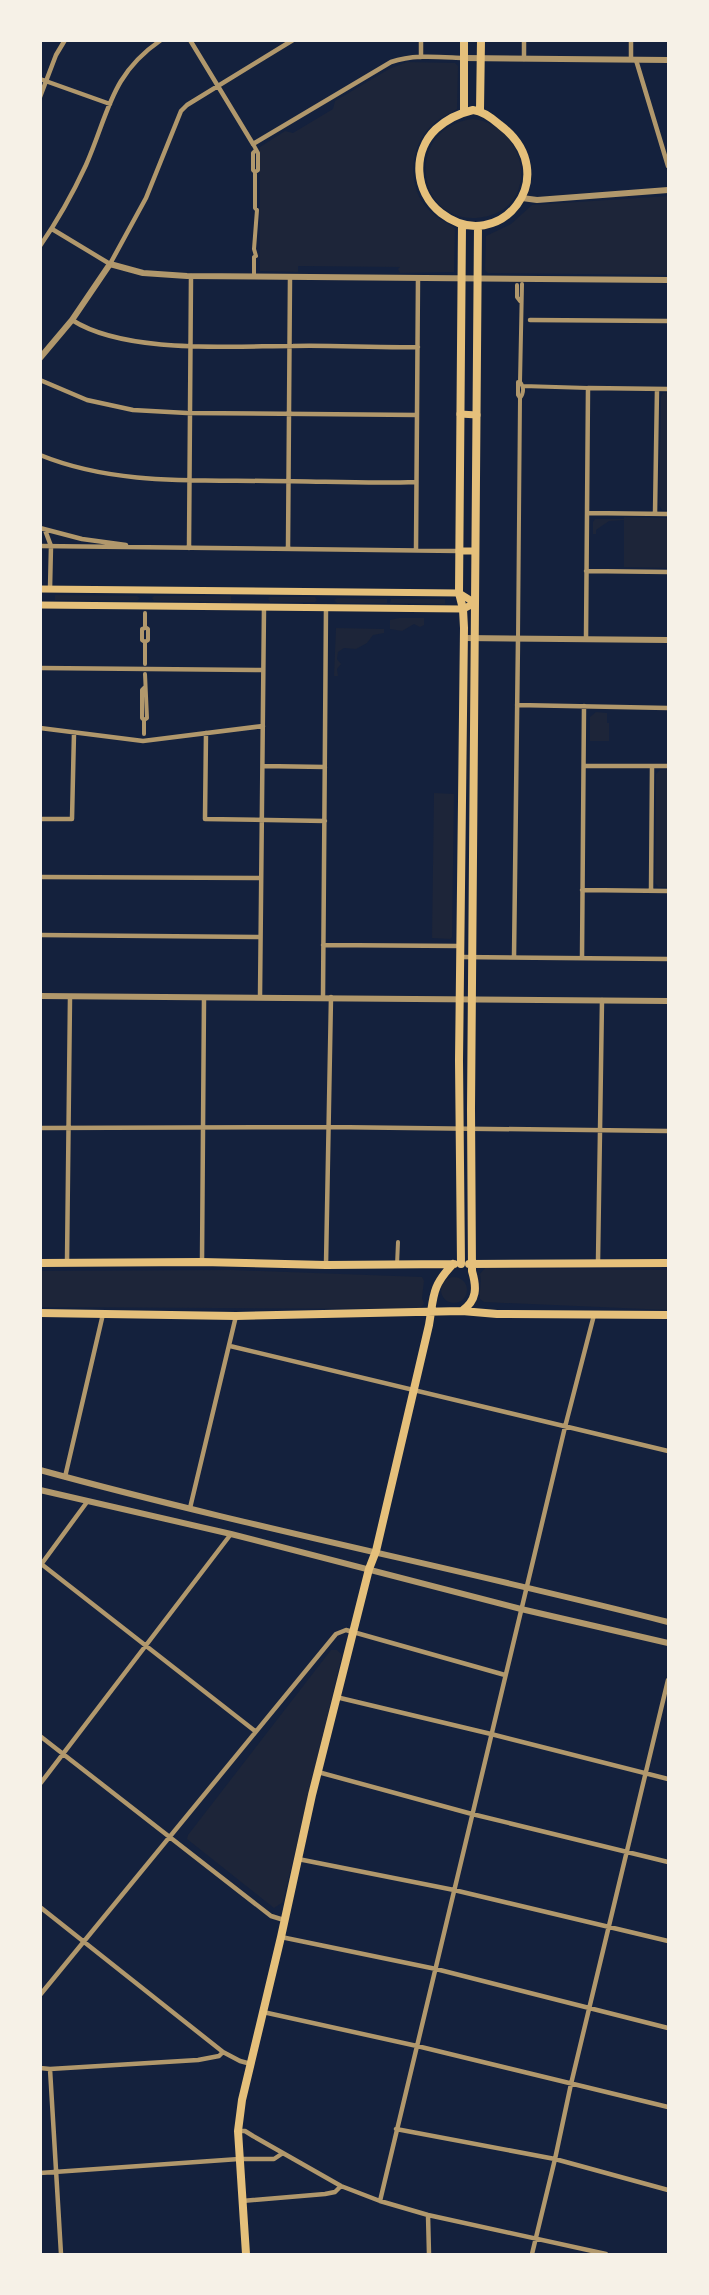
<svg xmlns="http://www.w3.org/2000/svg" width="709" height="2295" viewBox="0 0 709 2295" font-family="'Space Grotesk',sans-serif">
<rect width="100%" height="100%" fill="#14213d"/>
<path fill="#1d2539" d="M407 62 455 63 458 66 457 109C448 115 438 118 430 127 409 149 407 187 428 209 436 218 446 222 455 228L454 272 400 273 398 269 400 267 298 266V272L260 271V147L285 131 293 133 333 109 335 101 389 69Z
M473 119C531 126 542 214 476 218 413 221 406 126 473 119Z
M668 196V275L488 273 485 270 486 236 511 224 532 205Z
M663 393H668V510H662L659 505 661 397Z
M624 517 668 518V568L624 567V520L609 521 596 530V534H593V522L595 519H624Z
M55 595 137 596 140 598 137 601 55 600Z
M154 596H231V602L154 601 152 598Z
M269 597H315L317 600 315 602H270L268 599Z
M337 598 387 599V603H337L334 600Z
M391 599H445V604L390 603Z
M399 618H424V625L420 627 414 624 402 631 390 629V620Z
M336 628 384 629V633L373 635 367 643 356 649 344 648 338 652 337 659 341 664 337 669 338 676H334Z
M468 650H471L468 780 467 779Z
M596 712 607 713V723H609V741H590V717Z
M660 770H668V887H658L655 883 656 774Z
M434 793 454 794 452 937 450 939 432 938Z
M485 1268 668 1270V1310L484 1302 480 1299C479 1291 482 1284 480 1274Z
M231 1270 422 1277 424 1281 422 1298 424 1304 419 1309 41 1307V1271Z
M441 1290a13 13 0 1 1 26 0a13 13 0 1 1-26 0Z
M331 1650H337L342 1655 283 1902 274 1908 187 1839 188 1835Z"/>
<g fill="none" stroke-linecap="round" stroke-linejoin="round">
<path stroke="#b1986c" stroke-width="4" d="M253 144 258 153V170L255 172V208L257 210 254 249 256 256 254 257V276
M255 172 253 170V153L255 151
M517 285V297L520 301
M518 382V395L520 398
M523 386 588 388
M145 628 142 629V640L145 642
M518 639 520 398C524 393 524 387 520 382L522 284
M145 664V642L148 640V629L145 627V613
M144 720 142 718V690L145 687
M144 734V720L147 718 145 674
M397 1265 398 1242"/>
<path stroke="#b1986c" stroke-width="4.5" d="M190 40 253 144 391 62C414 54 439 57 464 58
M524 40V59
M421 57V40
M631 59V40
M636 60 668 166
M40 79 110 104
M40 97 56 55 65 40
M52 229 110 264 146 198 181 111 187 105 293 40
M40 246C58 220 73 193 86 165 109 113 110 75 161 40
M72 320C125 354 231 346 293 346 335 345 376 348 418 347
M530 320 668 321
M40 380 87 400 133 410 187 413 417 415
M40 455C114 485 193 480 270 481 319 481 368 484 416 482
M587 513 668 514
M655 514 657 389
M40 528 82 539 126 545
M45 530 51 546 50 589
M40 546 459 551
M189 548 191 276
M288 549 290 277
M416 550 418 278
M586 571 668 572
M586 639 588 388 668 389
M40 668 263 670
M517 705 668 708
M40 728 143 741 263 726
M206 733 205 819 325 821
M263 766 325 767
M584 766H668
M40 819H72L74 733
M40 877 261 878
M582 890 668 891
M651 891 652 767
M40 935 260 937
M323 945 460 946
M460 957 668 959
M514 957 518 639
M582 958 584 706
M260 997 264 607
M323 997 326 607
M40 1128 329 1127 668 1131
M202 1262 204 998
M598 1262 602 1000
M67 1263 70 997
M326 1265 331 997
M230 1346 668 1451
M65 1477 103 1314
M190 1508 236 1316
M40 1563 255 1731
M40 1566 87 1502
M336 1697 491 1734 668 1779
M40 1736 271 1916 284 1920
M318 1772 472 1814 668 1862
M40 1784 231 1534
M298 1859 454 1890 668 1941
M40 1907 223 2052 240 2061 251 2064
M281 1937 436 1969 668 2028
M40 1995 336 1634 346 1630 505 1675
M263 2012 417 2046 668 2107
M40 2068 50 2069 198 2060 219 2056 223 2052
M50 2069 61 2254
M396 2129 555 2159 668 2190
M238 2131H245L253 2136 341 2186 380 2201 428 2215 606 2254
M40 2173 239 2159H274L283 2153
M242 2201 325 2194 335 2192 341 2186
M380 2201 565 1427 594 1315
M428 2215 429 2254
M532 2254 555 2159 571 2084 668 1680"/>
<path stroke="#b1986c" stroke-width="6" d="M464 58 668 60
M522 198 537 200 668 190
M40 358 72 320 110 264 143 273 187 276 668 280
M464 638 668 640
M40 996 668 1001
M40 1470C248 1527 460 1569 668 1622
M40 1490 231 1534 521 1609 668 1643"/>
<path stroke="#e5c07b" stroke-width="7" d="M460 414 477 415
M459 551H475
M40 589 459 593 475 603
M40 605 463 609 475 603"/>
<path stroke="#e5c07b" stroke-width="8" d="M464 40V112
M473 110C483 111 492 118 500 125 566 175 499 258 441 213 414 192 412 152 436 129 446 120 460 113 473 110Z
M480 110 481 40
M40 1263 202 1262 326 1265 454 1264
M461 1264 459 1061 464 628 463 609 459 593 462 225
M469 1264 668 1263
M462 1311C477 1300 477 1288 472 1271L471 1109 478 226
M40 1313 236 1316 462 1311 497 1314 668 1315
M246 2254 238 2131 242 2100 281 1937 312 1795 369 1569 376 1551 429 1325C434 1296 431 1287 453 1264"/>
</g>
<rect width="709" height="2295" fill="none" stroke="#f6f1e7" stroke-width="84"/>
</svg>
